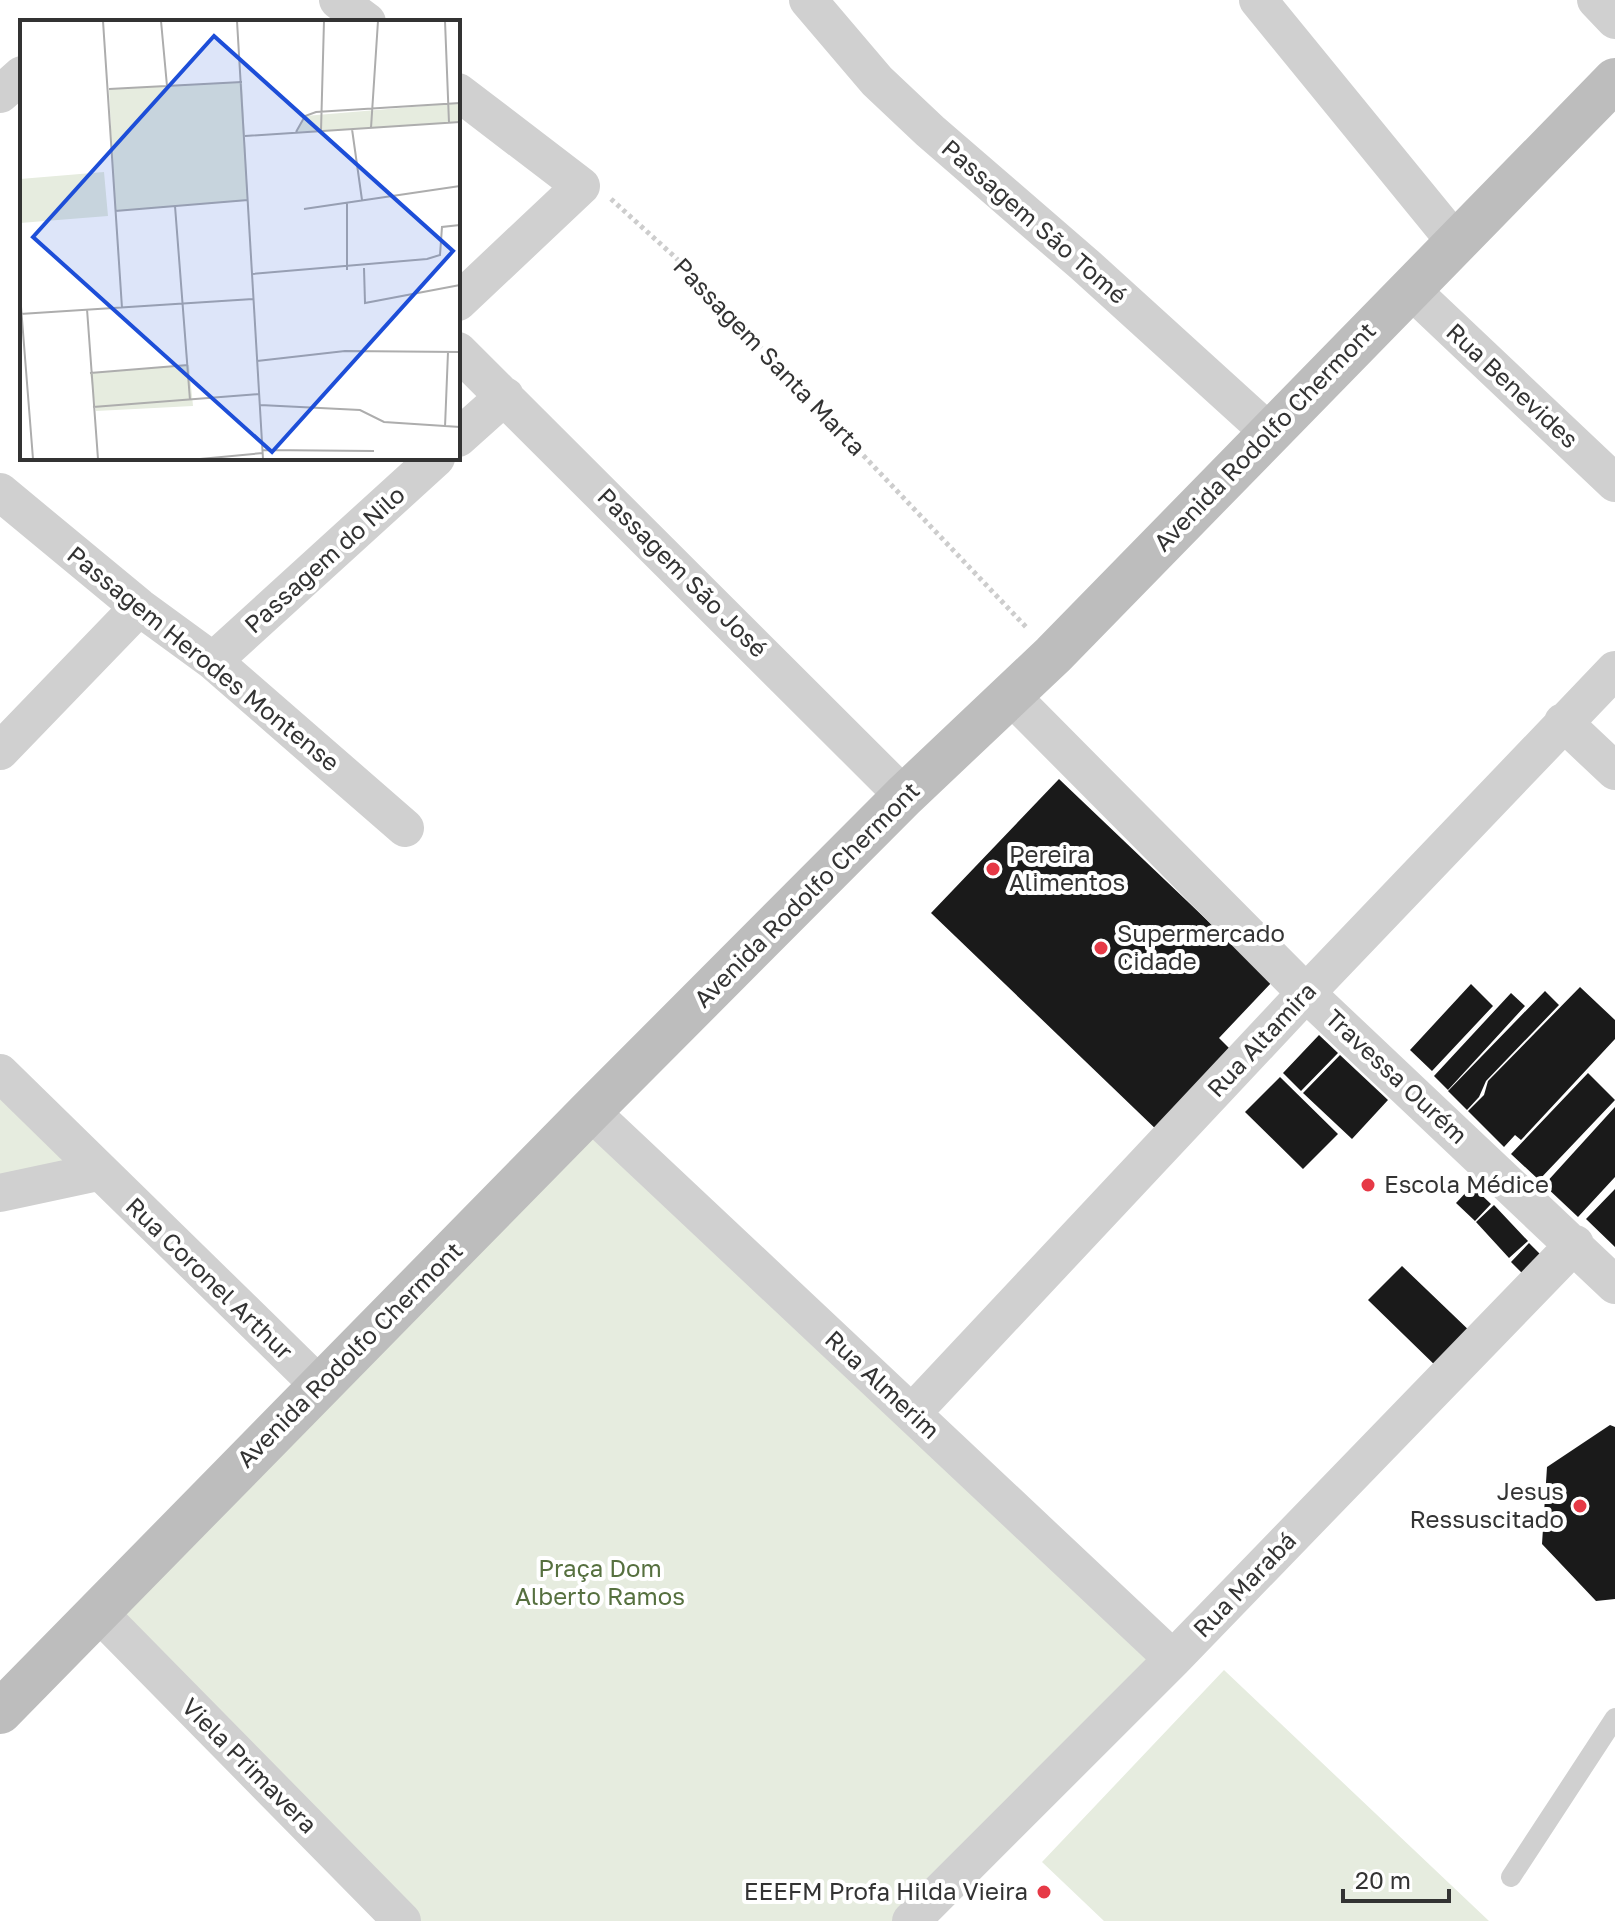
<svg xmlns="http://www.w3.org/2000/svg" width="1615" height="1921" viewBox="0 0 1615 1921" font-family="'Golos Text',sans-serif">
<rect width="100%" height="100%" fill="#fff"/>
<path fill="#e6ecdf" d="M0 1073 98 1172 0 1193Z
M590 1111 1173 1659 911 1921H402L97 1611Z
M1224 1670 1489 1921H1104L1042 1862Z"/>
<path fill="#1a1a1a" d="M1059 779 1272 982 1219 1038 1236 1055 1161 1134 931 913Z
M1471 984 1493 1006 1432 1071 1410 1050Z
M1580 987 1615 1020V1039L1521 1140 1515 1135 1504 1147 1468 1111 1484 1095 1488 1081Z
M1545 991 1559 1005 1486 1081 1479 1097 1467 1110 1448 1091Z
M1511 993 1525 1006 1448 1090 1434 1076Z
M1319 1035 1338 1053 1301 1091 1283 1073Z
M1340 1055 1388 1100 1352 1139 1303 1093Z
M1588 1073 1615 1100 1539 1180 1511 1154Z
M1280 1077 1338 1134 1303 1169 1245 1112Z
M1615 1107V1177L1578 1217 1544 1185Z
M1472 1186 1491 1204 1475 1221 1456 1203Z
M1615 1189V1247L1586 1219Z
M1494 1205 1528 1241 1509 1258 1476 1222Z
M1529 1243 1544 1258 1525 1276 1511 1262Z
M1402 1266 1475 1336 1441 1371 1368 1300Z
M1610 1425 1615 1427V1599L1596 1601 1542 1544 1547 1467Z"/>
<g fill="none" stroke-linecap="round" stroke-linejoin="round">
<path stroke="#cdcdcd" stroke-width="5" stroke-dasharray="4 4" stroke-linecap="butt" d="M611 199 676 258 1027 628"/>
<path stroke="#d0d0d0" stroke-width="20" d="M1511 1877 1615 1718"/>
<path stroke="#d0d0d0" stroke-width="38" d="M338 0 367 22
M808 0 877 81 930 131 1085 265 1270 433
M1258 0 1454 240
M1596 0 1615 20
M458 92 581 186 458 302
M0 94 22 75
M1409 288 1615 483
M458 351 904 796
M458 438 505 396
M0 492 139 607 213 661 405 828
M213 661 436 458
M1011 696 1306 993 1615 1285
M1563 722 1615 771
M0 751 139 607
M0 1073 320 1386
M590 1111 1173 1659
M0 1193 98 1172
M912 1413 1306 993 1615 670
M97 1611 402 1921
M911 1921 1173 1659 1575 1244"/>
<path stroke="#bdbdbd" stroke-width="44" d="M0 1712 590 1111 904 796 1053 655 1615 80"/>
</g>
<g fill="#e63946" stroke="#fff" stroke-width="3">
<circle cx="993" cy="869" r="8"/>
<circle cx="1101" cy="948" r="8"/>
<circle cx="1368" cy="1185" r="8"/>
<circle cx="1580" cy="1506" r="8"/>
<circle cx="1044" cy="1892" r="8"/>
</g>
<g text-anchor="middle" stroke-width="8" stroke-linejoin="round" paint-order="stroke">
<g font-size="24" fill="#333" stroke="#fff">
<text transform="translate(1034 222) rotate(41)" y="8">Passagem São Tomé</text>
<text transform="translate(769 357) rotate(46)" y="8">Passagem Santa Marta</text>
<text transform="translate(1512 386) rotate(43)" y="8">Rua Benevides</text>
<text transform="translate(1265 437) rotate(-46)" y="8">Avenida Rodolfo Chermont</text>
<text transform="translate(325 560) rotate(-42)" y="8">Passagem do Nilo</text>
<text transform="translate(682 573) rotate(45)" y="8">Passagem São José</text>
<text transform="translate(203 659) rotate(39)" y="8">Passagem Herodes Montense</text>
<text transform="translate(807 895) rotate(-45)" y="8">Avenida Rodolfo Chermont</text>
<text transform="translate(1262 1040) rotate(-47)" y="8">Rua Altamira</text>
<text transform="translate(1396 1077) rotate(43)" y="8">Travessa Ourém</text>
<text transform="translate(209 1279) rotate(44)" y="8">Rua Coronel Arthur</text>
<text transform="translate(350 1355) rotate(-45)" y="8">Avenida Rodolfo Chermont</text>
<text transform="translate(882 1385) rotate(43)" y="8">Rua Almerim</text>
<text transform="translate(1245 1585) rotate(-46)" y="8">Rua Marabá</text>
<text transform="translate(249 1766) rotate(45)" y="8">Viela Primavera</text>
</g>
<g font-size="24" fill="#333" stroke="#fff" text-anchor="start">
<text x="1009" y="863">Pereira<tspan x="1009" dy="28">Alimentos</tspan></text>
<text x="1117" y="942">Supermercado<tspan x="1117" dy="28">Cidade</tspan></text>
<text x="1384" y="1193">Escola Médice</text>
<text x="1564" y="1500" text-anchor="end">Jesus<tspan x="1564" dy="28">Ressuscitado</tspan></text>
<text x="1028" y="1900" text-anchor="end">EEEFM Profª Hilda Vieira</text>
</g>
<g font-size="24" fill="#56703f" stroke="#fff">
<text x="600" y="1577">Praça Dom<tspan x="600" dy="28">Alberto Ramos</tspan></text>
</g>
</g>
<g transform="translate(20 20)">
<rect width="440" height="440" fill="#fff"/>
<path d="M222 62 228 180 95 191 89 69ZM440 83V102L276 112 285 96ZM84 152 88 196 0 203V159ZM169 345 173 386 76 391 70 353Z" fill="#e6ecdf"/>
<path fill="none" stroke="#adadad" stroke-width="2" d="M83 1 102 288M141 1 147 66M217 1 243 439M425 1 429 103M89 69 222 62M351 108 358 1M332 109 342 180M301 111 304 1M276 112 285 96 296 92 440 83M225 116 440 102M327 183V250M155 186 170 380M284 189 440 166M95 191 228 180M344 248 345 283 440 265M232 254 407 239 420 235 422 207 440 205M0 274 13 439M67 289 78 439M0 294 233 279M237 341 325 331 440 332M70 353 168 345M240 385 340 390 364 402 440 407M73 387 239 374M425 407 428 332M242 430 354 431M180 439 243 433"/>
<path fill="#1d4ed8" fill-opacity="0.15" stroke="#1d4ed8" stroke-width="4" d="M194 16 433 231 252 432 13 217Z"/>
<rect width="440" height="440" fill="none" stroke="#333" stroke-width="4"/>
</g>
<path d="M1343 1889v12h106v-12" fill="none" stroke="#333333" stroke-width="4"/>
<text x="1355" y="1889" font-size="24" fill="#333333" stroke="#ffffff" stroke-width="6" paint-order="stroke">20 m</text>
</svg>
